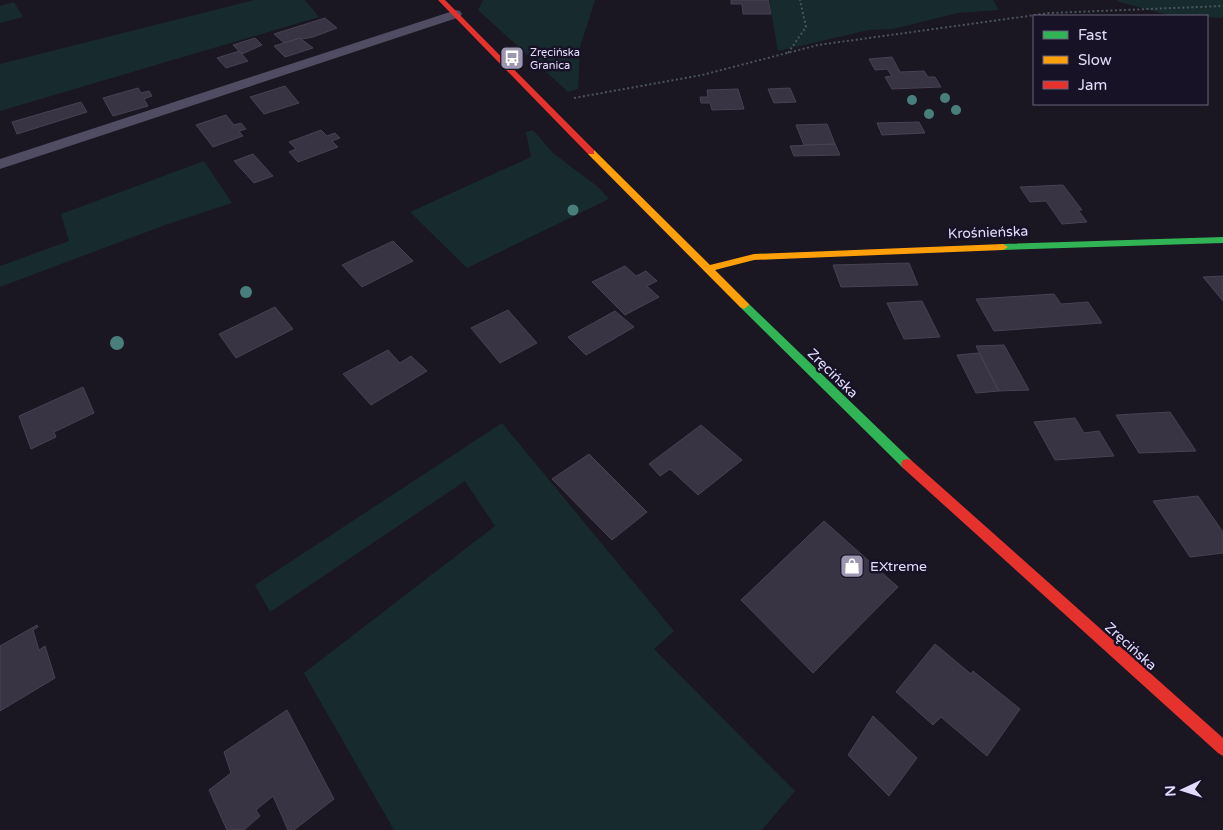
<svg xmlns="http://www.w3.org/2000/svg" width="1223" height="830" viewBox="0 0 1223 830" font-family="'Varela Round',sans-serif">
<rect width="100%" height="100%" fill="#1a1622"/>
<path fill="#172b2e" d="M254 0H305L319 17 0 111V64Z
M483 0H595L580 47 578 89 568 92 478 10Z
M769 0H993L999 10 958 13 893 29 869 30 778 51Z
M1117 0H1223V18L1172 16 1119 2Z
M14 2 23 17 0 23V6Z
M533 130 553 153 598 187 609 199 467 268 410 212 531 157 526 132Z
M204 161 232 203 168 224 0 287V266L69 241 61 214Z
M502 423 674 631 654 649 795 791 762 830H394L304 673 495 526 465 481 270 612 255 585Z"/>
<path fill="#393443" stroke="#474254" d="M731 0H768L771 14H743L742 4H731Z
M325 18 337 28 313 37 302 39 300 38 284 43 274 34Z
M255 38 262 45 242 54 233 45Z
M300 38 313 48 285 57 274 46Z
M239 51 248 61 226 68 217 58Z
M892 57 900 72 924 71 928 77H935L941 87 892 89 885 77 892 76 887 69 875 70 869 59Z
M285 86 299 103 264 114 250 97Z
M138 88 141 93 149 91 152 96 144 99 148 106 113 116 103 98Z
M790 88 796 102 774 103 768 89Z
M738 89 744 109 712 110 710 103H701L700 97H708L707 90Z
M81 102 87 112 17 134 12 122Z
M226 115 234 125 241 123 246 129 239 131 243 136 213 147 196 125Z
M919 122 925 133 882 135 877 123Z
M827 124 835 144 804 145 796 125Z
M321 130 327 136 335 133 340 138 332 141 338 147 298 162 289 152 296 149 289 142Z
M835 144 840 155 794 156 790 146Z
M253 154 273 176 254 183 234 161Z
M1063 185 1082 210H1078L1087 222 1062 224 1046 201 1030 202 1020 187Z
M393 241 413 261 362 287 342 265Z
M909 263 918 285 841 287 833 265Z
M625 266 636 276 646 271 657 281 647 286 659 297 625 315 592 282Z
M1223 276V301L1203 277Z
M1054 294 1061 304 1088 302 1102 323 994 331 976 299Z
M922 301 940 337 904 339 887 303Z
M275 307 293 329 236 358 219 334Z
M508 310 537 343 500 363 471 328Z
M615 311 634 327 586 355 568 337Z
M1004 345 1029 390 999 391 976 346Z
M388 350 400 363 411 356 427 371 371 405 343 374Z
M979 353 999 391 976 393 957 355Z
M83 387 94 413 54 432 56 437 31 449 19 416Z
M1170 412 1196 451 1139 453 1116 415Z
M1075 418 1084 433 1099 431 1114 456 1055 460 1034 422Z
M701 425 742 460 698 495 670 469 660 476 649 464Z
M589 454 647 512 612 540 552 479Z
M1198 496 1223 532V553L1190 557 1153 501Z
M824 521 898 587 813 673 741 600Z
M37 625 38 627 33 630 39 650 45 646 55 678 0 711V646Z
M935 644 971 674 973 671 1020 709 987 756 941 717 933 725 896 692Z
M287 710 334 799 294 830H288L273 796 256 810 260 816 244 830H227L209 790 231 773 224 752Z
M873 716 917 758 889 796 848 755Z"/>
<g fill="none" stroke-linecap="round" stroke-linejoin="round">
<path stroke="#4b5461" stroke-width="2" stroke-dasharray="2 2.5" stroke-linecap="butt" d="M788 53 806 27 800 0
M574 98 702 75 818 45 1050 13 1223 6"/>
<path fill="#504c62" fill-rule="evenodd" d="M456 10 460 11 462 14 460 17 0 169V159Z"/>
<path fill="#30b455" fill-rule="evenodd" d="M1223 237V243L1003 250 998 247 1003 244Z
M744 301 748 303 911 460 913 464 911 468 907 469 903 468 740 307 739 305Z"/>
<path fill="#ff9f0a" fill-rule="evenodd" d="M588 150H594L710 265 754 254 1003 244 1008 247 1003 250 754 260 715 270 748 303 749 305 744 309 740 307 588 154Z"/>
<path fill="#e5322d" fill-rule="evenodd" d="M438 0H445L594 150V154H588Z
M907 459 911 460 1223 738V756L1218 753 903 468 901 464 903 460Z"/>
</g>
<g fill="#487f7c">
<circle cx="945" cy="98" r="5"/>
<circle cx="912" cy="100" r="5"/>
<circle cx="956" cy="110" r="5"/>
<circle cx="929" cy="114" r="5"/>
<circle cx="573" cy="210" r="5.5"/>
<circle cx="246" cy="292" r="6"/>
<circle cx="117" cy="343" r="7"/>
</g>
<defs>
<g id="bus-square" transform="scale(1.25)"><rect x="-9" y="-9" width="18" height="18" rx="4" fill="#9c96af" stroke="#181226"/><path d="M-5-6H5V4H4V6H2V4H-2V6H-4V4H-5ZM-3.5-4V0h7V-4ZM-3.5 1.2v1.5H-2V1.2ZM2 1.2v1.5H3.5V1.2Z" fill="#fff"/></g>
<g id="shop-square" transform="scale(1.25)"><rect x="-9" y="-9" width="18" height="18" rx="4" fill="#9c96af" stroke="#181226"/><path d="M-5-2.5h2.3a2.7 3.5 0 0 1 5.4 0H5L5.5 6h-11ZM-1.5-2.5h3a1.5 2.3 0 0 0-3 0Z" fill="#fff"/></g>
</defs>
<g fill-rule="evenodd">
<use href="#bus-square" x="512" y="58"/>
<use href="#shop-square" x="852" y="566"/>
</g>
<g text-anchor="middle" stroke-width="5" stroke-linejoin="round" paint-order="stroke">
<g font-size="11" fill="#e2dbfb" stroke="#181226" text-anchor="start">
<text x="530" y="56">Zręcińska<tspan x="530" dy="13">Granica</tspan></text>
</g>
<g font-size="14" fill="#e2dbfb" stroke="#181226">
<text transform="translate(988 232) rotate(-2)" y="5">Krośnieńska</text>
<text transform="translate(833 373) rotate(44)" y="5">Zręcińska</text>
<text transform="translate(1131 646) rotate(42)" y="5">Zręcińska</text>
</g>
<g font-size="14" fill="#e2dbfb" stroke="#181226" text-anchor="start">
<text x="870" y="571">EXtreme</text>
</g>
</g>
<rect x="1033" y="15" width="175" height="90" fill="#181226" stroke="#69627b"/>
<rect x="1043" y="31" width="25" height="8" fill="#30b455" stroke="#69627b"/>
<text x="1078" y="40" font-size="15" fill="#e2dbfb">Fast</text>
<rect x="1043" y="56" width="25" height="8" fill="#ff9f0a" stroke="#69627b"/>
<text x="1078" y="65" font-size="15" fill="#e2dbfb">Slow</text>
<rect x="1043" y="81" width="25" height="8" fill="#e5322d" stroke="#69627b"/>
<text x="1078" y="90" font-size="15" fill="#e2dbfb">Jam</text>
<g transform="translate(1183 790) rotate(266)" stroke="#181226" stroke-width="4" paint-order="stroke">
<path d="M0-4L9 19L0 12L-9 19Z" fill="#e2dbfb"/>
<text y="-8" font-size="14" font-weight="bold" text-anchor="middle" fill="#e2dbfb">N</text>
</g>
</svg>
